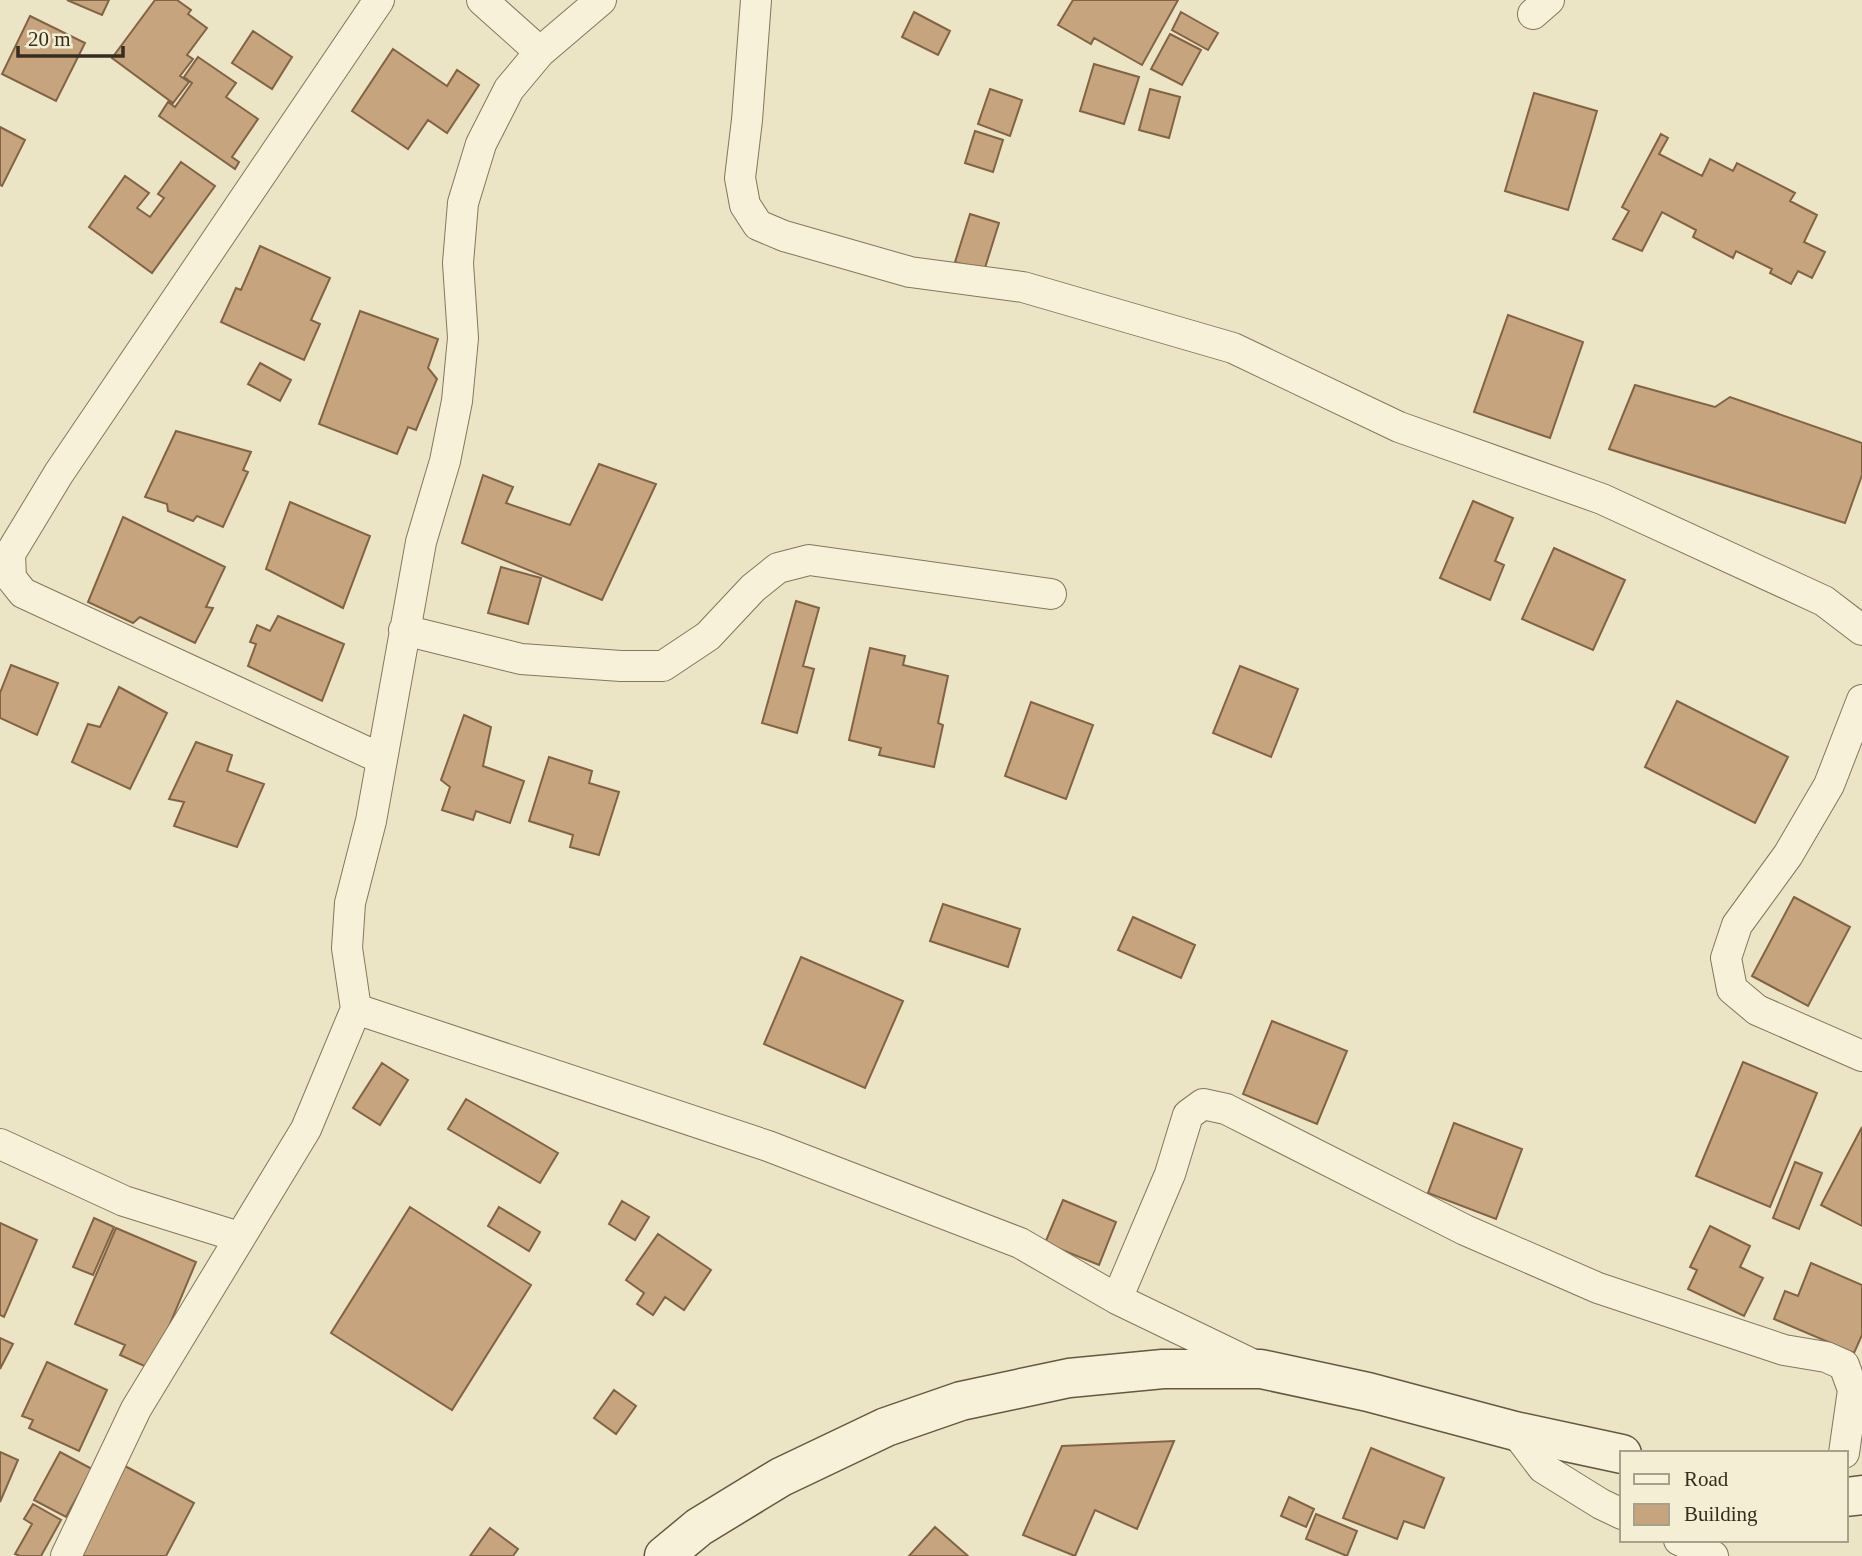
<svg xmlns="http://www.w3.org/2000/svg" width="1862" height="1556" viewBox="0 0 1862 1556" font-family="Georgia,serif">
<rect width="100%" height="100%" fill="#ebe4c5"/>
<path fill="#c6a47e" stroke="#826444" stroke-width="2" d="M67 0H109L102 15Z
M155 0H177L191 10 188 14 207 28 187 55 193 59 180 76 189 82 173 103 112 58Z
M1073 0H1178L1142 65 1094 38 1091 44 1058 25Z
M914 12 950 31 938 55 902 37Z
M1181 12 1218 33 1208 50 1172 30Z
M30 16 85 43 56 101 2 74Z
M253 31 292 57 272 89 232 63Z
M1170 34 1201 50 1182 85 1151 69Z
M393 49 447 86 457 70 479 85 447 133 428 120 408 149 352 111Z
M198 57 236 83 226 97 258 119 232 157 239 162 235 169 159 116 168 102 175 107 192 83 184 77Z
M1094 64 1139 77 1124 124 1080 111Z
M990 89 1022 100 1010 136 978 124Z
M1150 89 1180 97 1169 138 1139 130Z
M1534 93 1597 111 1568 210 1505 191Z
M0 127 25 140 2 186 0 185Z
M975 131 1003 140 993 172 965 163Z
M1661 134 1668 138 1659 154 1702 176 1710 159 1733 171 1737 163 1795 193 1790 201 1817 215 1804 242 1825 252 1812 278 1798 271 1791 284 1770 273 1772 269 1736 251 1733 258 1693 237 1696 230 1662 212 1642 251 1613 239 1629 211 1622 207Z
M181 162 215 186 152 273 89 227 125 176 149 193 137 208 150 217 164 198 158 194Z
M970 214 999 223 984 271 955 262Z
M260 246 330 278 311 320 320 324 304 360 221 322 236 288 241 290Z
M360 311 438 339 428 368 437 379 416 430 408 427 397 454 319 424Z
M1508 315 1583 342 1550 438 1474 412Z
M260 363 291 380 280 401 248 384Z
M1635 385 1715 407 1730 397 1862 443V475L1845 523 1609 449Z
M176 431 251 452 243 470 248 472 223 527 197 516 193 521 168 511 167 504 145 497Z
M599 464 656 484 602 600 462 543 483 475 513 487 506 503 570 525Z
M1473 501 1513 518 1495 561 1504 565 1490 600 1440 578Z
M290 502 370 536 343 608 266 569Z
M123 517 225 567 206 607 213 608 195 643 140 617 133 623 88 602Z
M1554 548 1625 580 1593 650 1522 619Z
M501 567 541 578 528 624 488 613Z
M796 601 819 608 803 666 814 669 797 733 762 723Z
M278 616 344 644 322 701 248 666 256 644 250 642 257 625 270 631Z
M870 648 905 656 903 665 948 676 938 723 943 725 934 767 879 755 881 748 849 740Z
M11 665 58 683 37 735 0 718V693Z
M1240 666 1298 689 1271 757 1213 733Z
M119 687 167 713 130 789 72 762 88 724 100 727Z
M1677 701 1788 757 1755 823 1645 767Z
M1031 702 1093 725 1066 799 1005 776Z
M464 715 491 727 483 766 524 781 510 823 476 811 473 820 442 810 450 787 441 780Z
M196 742 232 755 227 771 264 784 237 847 174 826 184 802 169 799Z
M549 757 592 771 589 783 619 792 599 855 570 847 573 835 529 821Z
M1794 897 1850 927 1808 1006 1752 976Z
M943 904 1020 929 1008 967 930 941Z
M1133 917 1195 945 1181 978 1118 950Z
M801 957 903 1001 865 1088 764 1044Z
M1272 1021 1347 1051 1317 1124 1243 1094Z
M1743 1062 1817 1093 1770 1207 1696 1176Z
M382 1063 408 1080 380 1125 353 1108Z
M466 1099 558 1153 540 1183 448 1129Z
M1454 1123 1522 1149 1496 1219 1428 1193Z
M1862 1127V1226L1821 1205Z
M1795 1162 1822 1173 1799 1229 1773 1218Z
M1063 1200 1116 1222 1099 1265 1045 1243Z
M622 1201 649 1217 635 1240 609 1224Z
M410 1207 531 1285 452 1410 331 1333Z
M499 1207 540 1232 529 1251 488 1226Z
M94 1218 114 1227 93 1275 73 1267Z
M0 1223 37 1240 4 1317 0 1315Z
M1710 1226 1750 1246 1740 1267 1763 1278 1744 1316 1688 1289 1697 1270 1690 1267Z
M116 1228 196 1262 151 1369 120 1355 125 1345 75 1324Z
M658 1234 711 1270 684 1310 665 1297 653 1315 637 1304 644 1293 626 1280Z
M1811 1263 1862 1285V1335L1854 1353 1774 1319 1785 1291 1798 1296Z
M0 1338 13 1344 0 1369Z
M47 1362 107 1390 79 1451 29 1428 33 1420 22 1416Z
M614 1390 636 1406 616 1434 594 1418Z
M1174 1441 1137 1529 1095 1510 1075 1556 1023 1535 1062 1446Z
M1371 1448 1444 1478 1424 1528 1404 1521 1397 1539 1343 1518Z
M0 1452 18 1460 0 1502Z
M60 1452 92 1469 66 1517 34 1500Z
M125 1466 194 1503 166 1556H78Z
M1289 1497 1314 1509 1306 1527 1281 1516Z
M33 1504 61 1520 41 1556H20L15 1554 32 1524 24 1519Z
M1316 1514 1357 1531 1347 1556 1306 1539Z
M935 1527 968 1556H909Z
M490 1528 518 1549 513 1556H470Z"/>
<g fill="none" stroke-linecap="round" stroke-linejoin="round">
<g stroke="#85765d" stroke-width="32">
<path id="street" d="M379 0 59 473 10 554 11 578 23 593 382 759
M482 0 540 52
M756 0 747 120 740 178 745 205 758 225 784 236 910 272 1023 287 1233 348 1399 427 1602 499 1824 601 1862 630
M1533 14 1549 0
M404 630 521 659 621 666H663L708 636 753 588 778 568 809 560 1051 594
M1862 700 1829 785 1788 855 1737 925 1726 958 1732 989 1757 1010 1862 1056
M356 1009 768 1146 1020 1243 1117 1299 1258 1367
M0 1144 124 1201 239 1237
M1117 1299 1170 1174 1188 1115 1203 1104 1226 1109 1465 1230 1598 1288 1784 1350 1826 1357 1844 1365 1853 1390 1844 1453
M1515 1431 1543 1468 1601 1504 1622 1514
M1679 1540 1713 1556
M66 1556 136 1409 306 1129 356 1009 347 948 350 903 371 821 421 542 445 461 457 401 463 338 458 263 463 203 481 144 509 89 540 52 601 0"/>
</g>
<g stroke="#665840" stroke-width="41">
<path id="secondary" d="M1846 1497 1862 1495
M664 1556 699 1527 781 1477 886 1427 961 1401 1069 1378 1163 1369H1261L1368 1392 1515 1431 1622 1454"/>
</g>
<use href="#street" stroke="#f6f1d8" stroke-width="30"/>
<use href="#secondary" stroke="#f6f1d8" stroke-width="38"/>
</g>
<rect x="1620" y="1451" width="228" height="91" fill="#f3eed4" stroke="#a7a18c" stroke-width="2"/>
<rect x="1634" y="1474" width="35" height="10" fill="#f6f1d8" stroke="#a7a18c" stroke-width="2"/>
<text x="1684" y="1486" font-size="21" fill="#362d1f">Road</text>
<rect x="1634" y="1504" width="35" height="21" fill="#c6a47e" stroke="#a7a18c" stroke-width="2"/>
<text x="1684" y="1521" font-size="21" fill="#362d1f">Building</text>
<path d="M18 46v10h105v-10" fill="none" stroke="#362d1f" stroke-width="3.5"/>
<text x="28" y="46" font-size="21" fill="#362d1f" stroke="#f3eed4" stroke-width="5" paint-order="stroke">20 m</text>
</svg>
